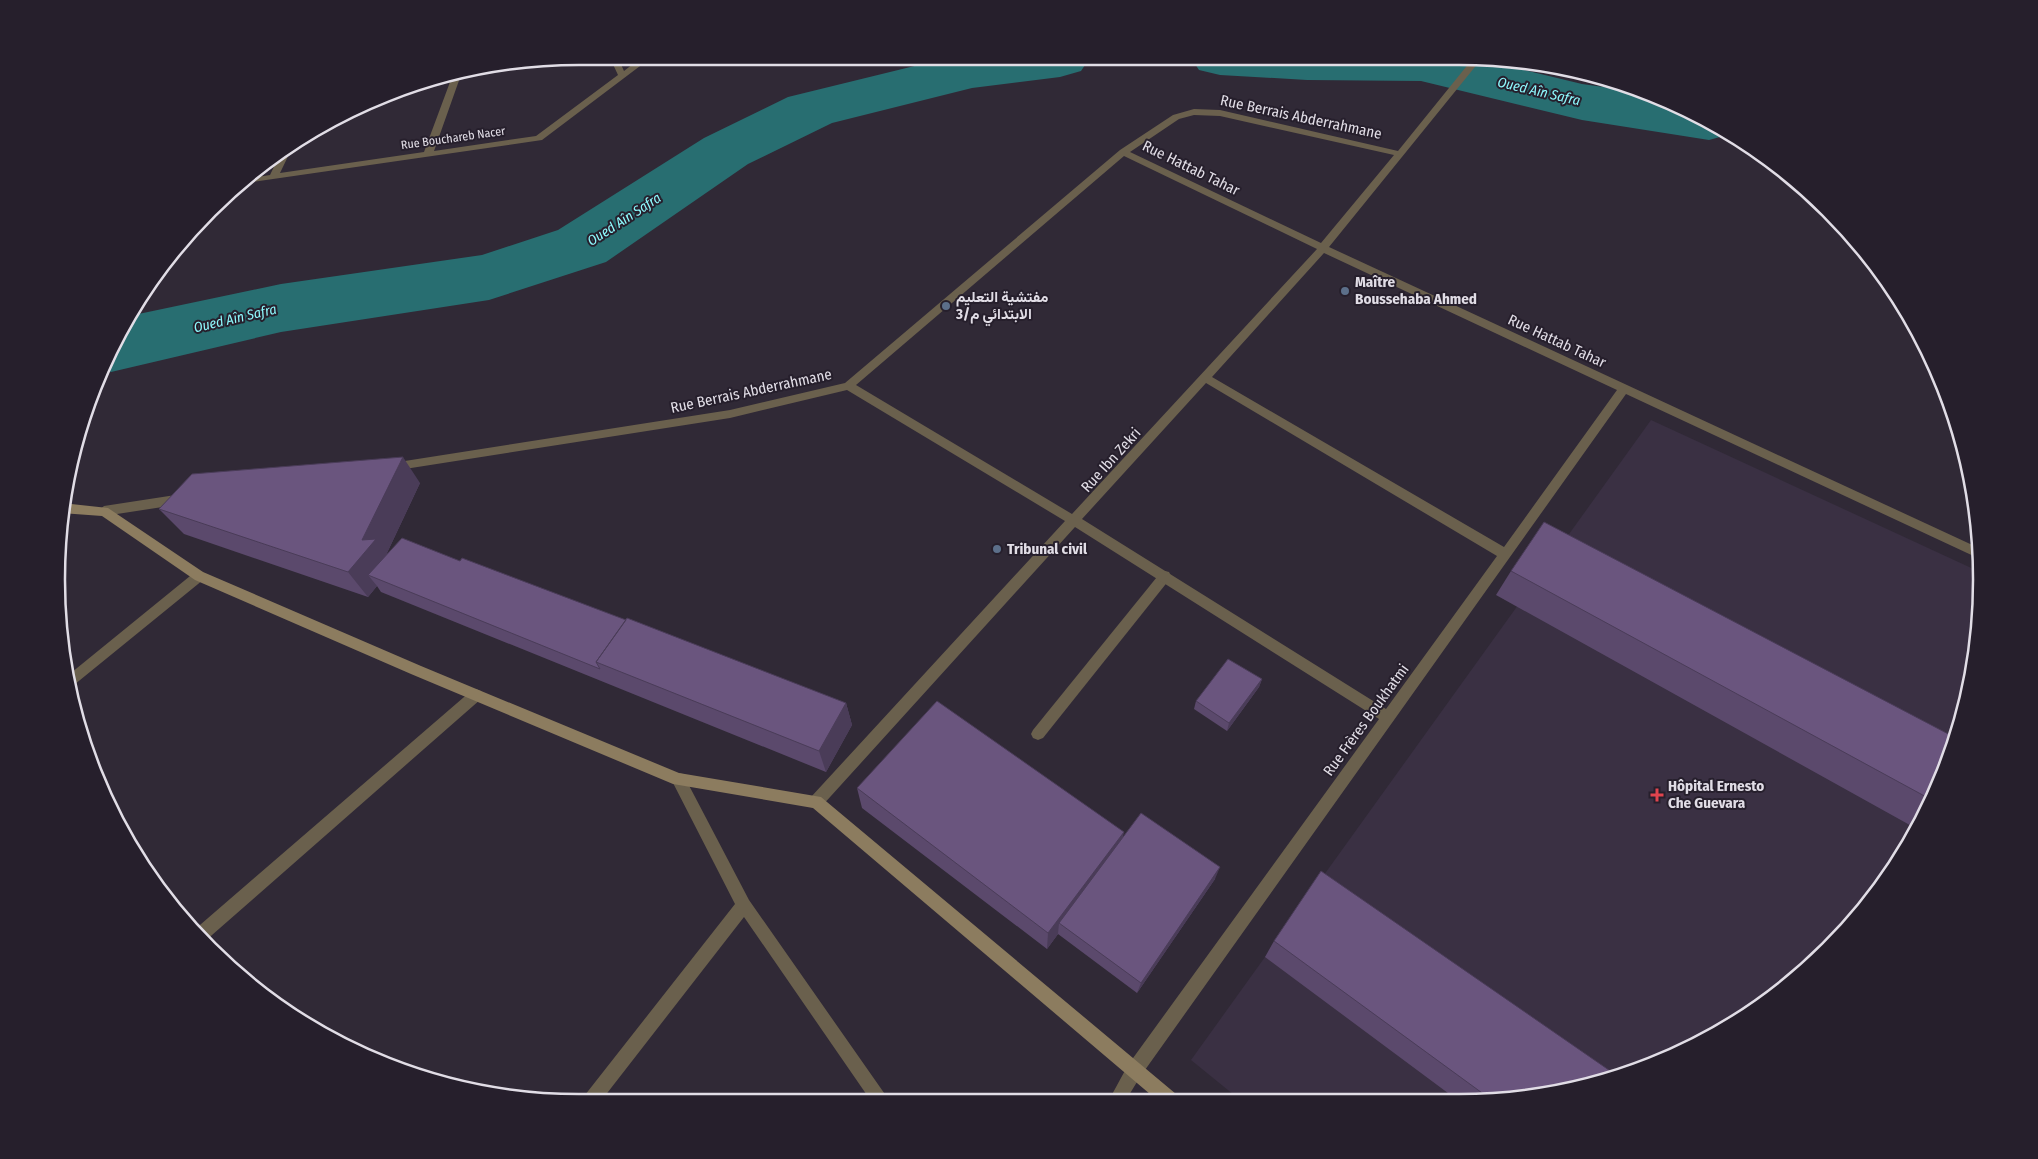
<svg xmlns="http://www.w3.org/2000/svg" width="2038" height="1159" viewBox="0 0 2038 1159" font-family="'Fira Sans Condensed',Vazirmatn,sans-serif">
<rect width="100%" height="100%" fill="#302936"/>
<path fill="#3a3043" d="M1651 420 1980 572 1977 648 1954 748 1912 841 1829 949 1749 1015 1627 1075 1527 1098 1239 1099 1191 1060Z"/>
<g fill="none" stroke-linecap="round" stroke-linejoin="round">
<path fill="#286e71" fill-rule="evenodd" d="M1471 57 1582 84 1647 93 1720 126 1731 134 1709 140 1582 120 1421 81 1307 80 1220 75 1199 70 1191 58Z
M943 59H1089L1081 71 1060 77 972 88 832 123 748 164 606 262 489 300 281 332 111 372 102 369 110 348 129 316 281 284 482 255 558 230 704 138 788 97Z"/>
<path fill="#6a604d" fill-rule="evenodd" d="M1165 571 1169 572 1171 576 1169 580 1043 738 1038 740 1033 738 1031 734 1033 730 1161 572Z"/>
<path fill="#6a604d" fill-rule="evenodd" d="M1474 57H1483L1329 247 1981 549 1980 559 1626 394 1140 1077 1126 1100H1109L1128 1065 1379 719 1075 527 821 807 816 809 811 807 809 802 811 797 1065 521 847 390 730 418 392 471 386 467 392 463 730 410 845 383 1120 150 1173 115 1194 109 1220 110 1398 151ZM1194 115 1220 116 1394 155 1321 243 1130 152 1179 119ZM1124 156 1317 249 1072 514 856 385ZM1324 253 1617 390 1504 547 1212 377ZM1206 383 1497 556 1386 709 1082 519Z
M611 60H619L624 71 638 60H648L542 140 238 184 245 179 270 175 281 152 290 146 292 148 280 173 424 152 453 74 462 72 434 151 536 136 618 75Z
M182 494 188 499 182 504 104 516 98 511 104 506Z
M199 571 203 572 205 576 203 580 69 689 66 677 195 572Z
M476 689 481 691 483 695 481 699 204 942 193 931 471 691Z
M678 773 683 774 749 900 889 1100 871 1101 744 917 601 1101 583 1102 585 1095 735 904 671 779 673 774Z"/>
<path fill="#8c7c5f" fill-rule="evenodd" d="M62 503 108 508 203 572 421 666 679 773 821 797 1176 1094 1178 1099 1157 1100 813 808 673 784 411 674 195 580 102 516 61 513Z"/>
</g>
<path fill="#5b496c" d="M420 483 387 553V554L460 561 626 620 846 703 852 725 826 772 381 592 377 586 368 597 184 534 159 509Z
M1511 571 1954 748 1917 829 1496 595Z
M1262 679 1259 687 1227 731 1194 709 1196 701Z
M857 788 1123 837 1215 879 1137 993 1058 934 1047 949 862 808Z
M1274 941 1527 1098 1456 1099 1265 957Z"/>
<path fill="#4a3c58" d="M403 457 420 483 387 553 396 564 368 575 377 586 368 597 348 572 362 540Z
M1262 679 1259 687 1227 731 1229 723Z
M846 703 852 725 826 772 819 751Z
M1124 832 1120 851 1059 923 1058 934 1047 949 1048 933Z
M1220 867 1215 879 1137 993 1141 983Z"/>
<path fill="#6a557e" stroke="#4a3c58" d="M403 457 362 540 376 539 348 572 159 509 192 474Z
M1544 522 1956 738 1954 748 1930 799 1511 571Z
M402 538 460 561 462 558 626 620 596 662 600 669 368 575Z
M627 618 846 703 819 751 596 662Z
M1228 659 1262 679 1229 723 1196 701Z
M937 701 1124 832 1048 933 857 788Z
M1141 813 1220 867 1141 983 1059 923Z
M1321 871 1619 1077 1527 1098H1489L1274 941Z"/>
<g fill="#5c6f8a" stroke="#261f2c" stroke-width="2">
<circle cx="1345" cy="291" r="5"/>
<circle cx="946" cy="306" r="5"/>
<circle cx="997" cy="549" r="5"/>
</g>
<path fill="#e0444e" stroke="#261f2c" stroke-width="2" d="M1654.5 787.5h5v5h5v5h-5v5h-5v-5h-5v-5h5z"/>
<g text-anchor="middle" stroke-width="4" stroke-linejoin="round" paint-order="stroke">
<g font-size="12" fill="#e1dde6" stroke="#261f2c">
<text transform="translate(453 138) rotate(-8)" y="4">Rue Bouchareb Nacer</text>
</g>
<g font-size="14" font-style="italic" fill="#8ef9fd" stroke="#261f2c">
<text transform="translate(1539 91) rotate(13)" y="5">Oued Aîn Safra</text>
<text transform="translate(624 219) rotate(-33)" y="5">Oued Aîn Safra</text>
<text transform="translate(235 318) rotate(-13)" y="5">Oued Aîn Safra</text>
</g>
<g font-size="15" fill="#e1dde6" stroke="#261f2c">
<text transform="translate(1301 117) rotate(12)" y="5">Rue Berrais Abderrahmane</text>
<text transform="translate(1191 168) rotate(26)" y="5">Rue Hattab Tahar</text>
<text transform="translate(1557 341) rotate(25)" y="5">Rue Hattab Tahar</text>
<text transform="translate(751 391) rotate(-12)" y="5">Rue Berrais Abderrahmane</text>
<text transform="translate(1111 460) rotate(-48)" y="5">Rue Ibn Zekri</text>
<text transform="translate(1366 720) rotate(-54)" y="5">Rue Frères Boukhatmi</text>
</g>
<g font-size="15" font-weight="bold" fill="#e1dde6" stroke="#261f2c" text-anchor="start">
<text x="1355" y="287">Maître<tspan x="1355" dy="17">Boussehaba Ahmed</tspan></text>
<text x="956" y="302">مفتشية التعليم<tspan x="956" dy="17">الابتدائي م/3</tspan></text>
<text x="1007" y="554">Tribunal civil</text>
<text x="1668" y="791">Hôpital Ernesto<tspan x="1668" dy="17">Che Guevara</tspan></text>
</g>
</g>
<path d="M0 0H2038V1159H0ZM579 65H1459A514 514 0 0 1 1973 579V580A514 514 0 0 1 1459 1094H579A514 514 0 0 1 65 580V579A514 514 0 0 1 579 65Z" fill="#261f2c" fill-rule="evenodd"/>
<path fill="none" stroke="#e1dde6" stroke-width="2.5" d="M579 65H1459A514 514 0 0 1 1973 579V580A514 514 0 0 1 1459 1094H579A514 514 0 0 1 65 580V579A514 514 0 0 1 579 65Z"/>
</svg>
